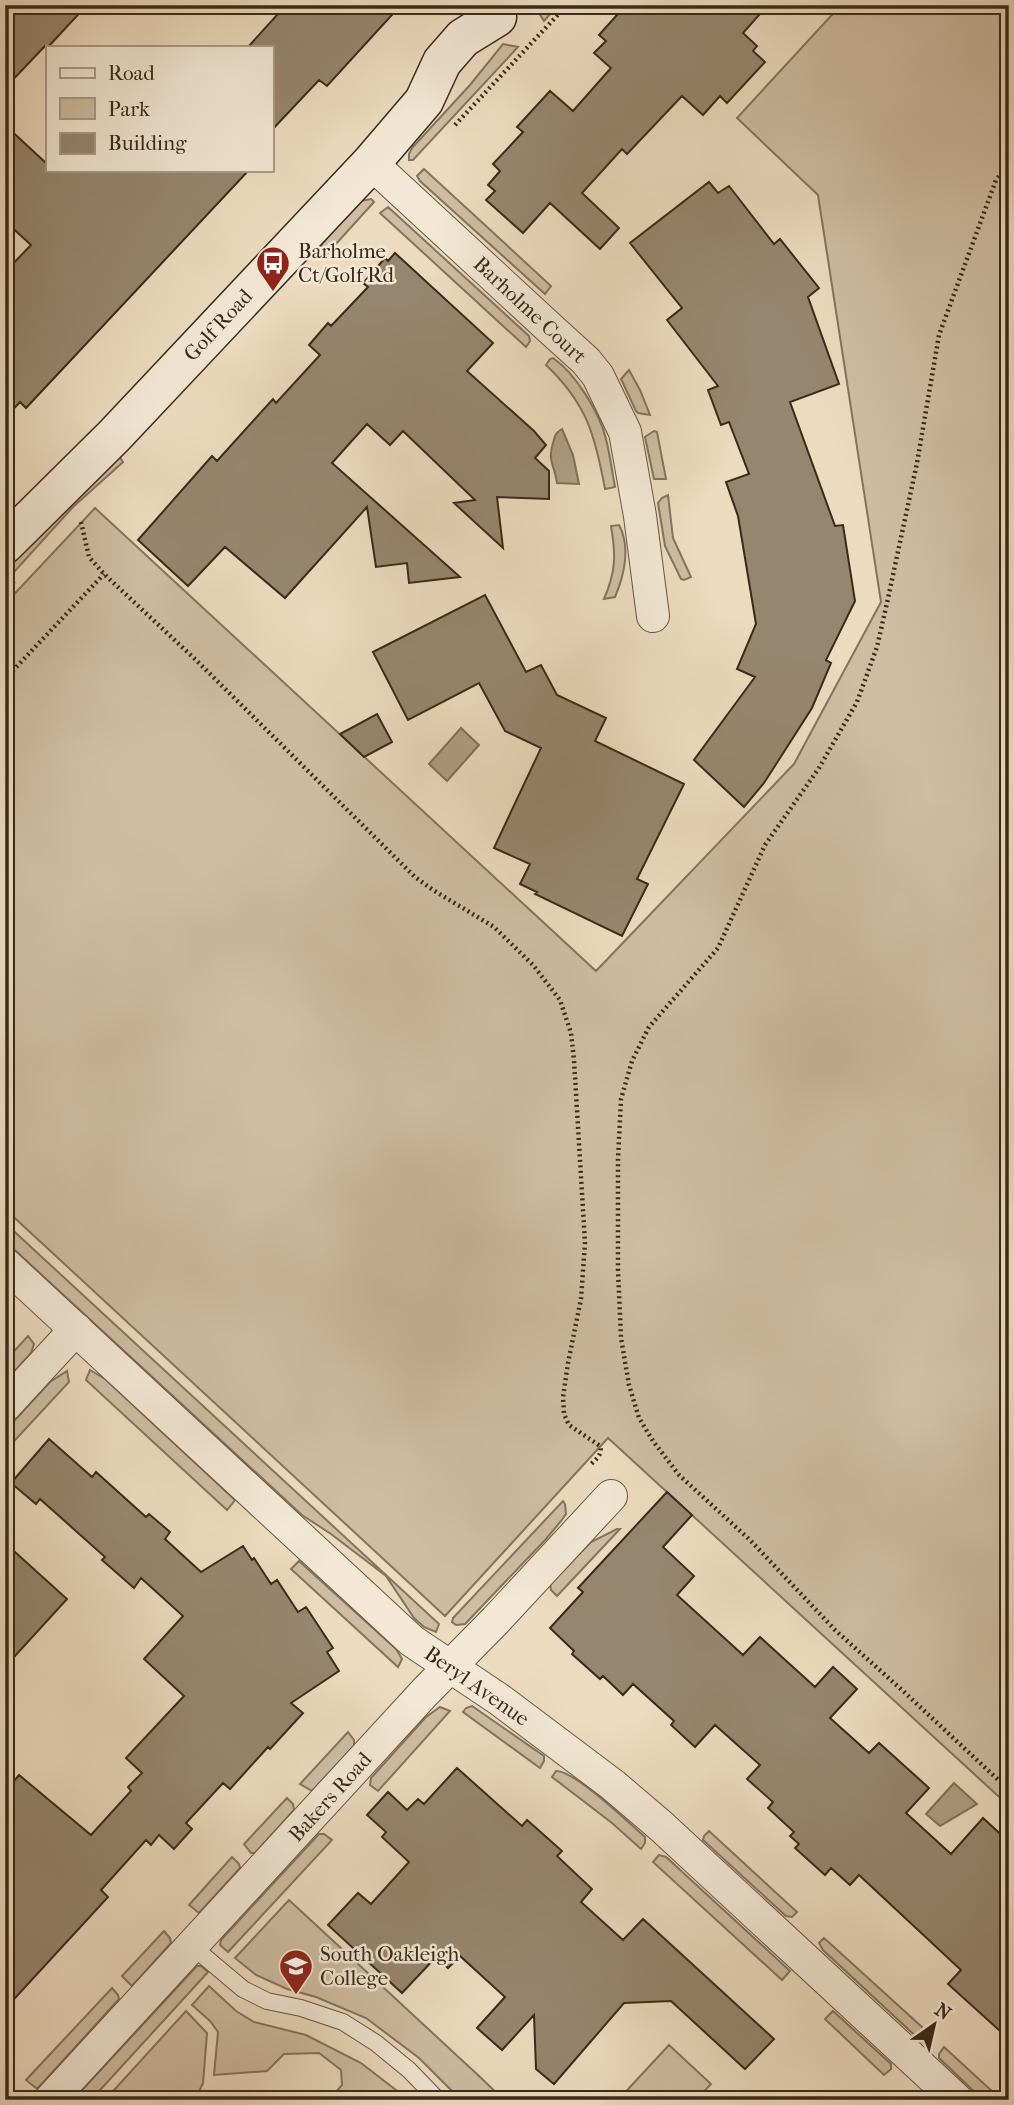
<svg xmlns="http://www.w3.org/2000/svg" width="1014" height="2105" viewBox="0 0 1014 2105" font-family="'IM FELL French Canon',serif">
<rect width="100%" height="100%" fill="#eddbbf"/>
<filter id="stains"><feTurbulence type="fractalNoise" baseFrequency=".00286" numOctaves="4"/><feColorMatrix values="0 0 0 0 .2 0 0 0 0 .09 0 0 0 0 .02 0 0 0 .5 -.17"/></filter>
<radialGradient id="worn" r=".72"><stop offset=".6" stop-color="#630" stop-opacity="0"/><stop offset="1" stop-color="#630" stop-opacity=".3"/></radialGradient>
<path fill="#cfbda3" stroke="#84745e" stroke-width="2" d="M534 5H558L544 21Z
M841 5H1009V1806L608 1438 445 1616 5 1209V604L95 508 596 971 794 764 881 602 818 195 737 118Z
M503 44 518 47 413 160H409V154L412 148 470 85Z
M424 169 551 286 545 294 420 181 417 176Z
M371 199 374 202 326 255 320 249 322 244 355 205 361 201Z
M388 207 529 336 530 341 526 347 380 213Z
M553 358C575 373 600 413 606 439 610 455 612 471 615 487L605 489C595 435 587 404 546 365L550 359Z
M629 370 640 390 650 415 638 413 636 411 621 379Z
M654 431 657 432 666 479H654L645 437Z
M119 456 123 462 73 507 5 582V572L69 502Z
M668 495 673 538 691 577 684 580 681 579 665 546 658 503 662 498Z
M619 525C631 547 624 576 615 597L604 599C616 571 616 555 611 526Z
M5 1223 439 1624 436 1632 424 1627 414 1618 386 1576 331 1534 302 1515 5 1241Z
M28 1336 34 1344 31 1353 5 1382V1361Z
M90 1370 105 1379 235 1500 227 1510 86 1380Z
M67 1371 69 1382 5 1451V1431L50 1382Z
M563 1501 565 1504 566 1514 561 1521 546 1539 465 1624 456 1625 452 1622 453 1618Z
M617 1529H620L557 1596 551 1590 550 1584 591 1542Z
M299 1561 396 1649 402 1659 398 1667 291 1569Z
M472 1706 544 1756V1761L540 1768 463 1712 466 1708Z
M440 1707 450 1711 378 1791 370 1785 371 1778 426 1717Z
M348 1732 354 1740V1746L312 1791 300 1784Z
M556 1771C574 1770 629 1823 645 1837V1843L641 1849 612 1823 552 1777Z
M287 1798 293 1804 294 1810 255 1853H251L244 1844Z
M709 1831 797 1912 792 1917 786 1916 703 1840 704 1836Z
M319 1834H324L332 1840 228 1952 220 1945 221 1940Z
M659 1855 666 1857 790 1971 782 1980 653 1862Z
M232 1857 239 1864 240 1868 199 1913 189 1905Z
M289 1900 479 2076 504 2100H461L419 2058 366 2018 316 1997 287 1989 256 1975 235 1958Z
M164 1931 170 1938 171 1943 132 1986 122 1976Z
M824 1938 933 2037 928 2043 922 2042 823 1950 819 1943Z
M197 1966H201L208 1972 91 2100H73Z
M209 1986 236 2011 254 2022 306 2035 361 2063 409 2100H329L342 2085 341 2070 319 2053 284 2054 267 2071 214 2075 218 2032 210 2021 192 2005Z
M112 1988 118 1995 119 1999 37 2089 26 2080Z
M186 2011 207 2033 203 2083 195 2100H105Z
M833 2011 891 2064V2069L884 2075 825 2019Z
M669 2045 711 2084 696 2100H618Z
M944 2047 993 2092 988 2098H981L939 2058V2054Z"/>
<path fill="#b09f87" stroke="#81705b" stroke-width="2" d="M562 429 573 455 579 484 557 483C555 465 547 462 553 443 555 436 555 433 562 429Z
M461 728 479 745 447 781 429 764Z
M954 1783 977 1804 940 1826 926 1814Z"/>
<path fill="#97866f" stroke="#3a2a19" stroke-width="2" d="M5 5H87L48 47 45 46 5 88Z
M286 5H401L327 86 319 80 271 131V47H248Z
M626 5H768L743 33 757 46 753 51 765 62 727 103 720 96 703 115 682 96 627 154 622 149 582 193 619 228 600 249 550 203 523 233 486 200 495 191 488 185 500 171 493 164 523 132 517 127 550 91 573 111 611 68 594 53 606 41 599 35Z
M5 125 47 164V170H249L26 408 20 402 5 418V272L31 245 5 221Z
M709 182 718 193 729 186 774 244 780 239 819 288 808 297 839 384 790 402 835 526 843 525 855 601 826 660 831 663 812 708 764 783 744 807 694 760 755 677 737 669 756 624 738 516 726 482 749 474 729 422 721 425 708 390 718 386 667 320 682 308 630 243Z
M395 253 493 343 467 371 534 431 546 445 535 458 549 471V499L497 497 503 548 454 503 475 500 403 431 390 445 367 424 332 463 460 577 409 583 407 563 376 567 367 507 285 598 225 547 188 586 138 540 212 456 217 461 273 399 276 403 320 355 309 345 328 323 331 326 368 287 363 283 385 258 388 261Z
M485 595 526 672 541 665 557 695 606 718 595 741 684 784 637 879 648 884 622 936 535 894 537 892 520 884 530 864 494 848 541 748 505 731 479 683 408 720 373 652Z
M377 714 392 742 364 757 340 734Z
M49 1439 92 1477 96 1472 146 1517 149 1514 170 1532 165 1539 201 1572 243 1546 252 1560 254 1558 271 1584 277 1580 298 1612 306 1607 333 1648 327 1652 339 1671 291 1703 303 1713 270 1749 268 1747 230 1789 223 1783 186 1823 192 1829 174 1849 159 1835 151 1845 146 1840 101 1890 108 1897 5 2009V1792L19 1775 91 1835 131 1791 128 1787 142 1773 126 1758 184 1696 144 1659 183 1616 141 1578 134 1588 102 1560 105 1557 40 1499 36 1504 11 1483Z
M667 1492 692 1515 663 1547 694 1576 677 1595 743 1655 760 1637 815 1687 833 1667 857 1689 830 1718 869 1753 879 1743 929 1788 906 1813 951 1854 983 1818 1009 1842V2039L948 1984 961 1970 859 1875 850 1885 831 1868 825 1875 795 1848 799 1844 790 1836 794 1832 768 1808 773 1802 747 1779 760 1765 715 1725 695 1747 671 1725 674 1721 633 1684 623 1695 603 1676 600 1679 572 1654 574 1651 550 1628 583 1592 578 1588Z
M5 1543 67 1599 5 1667Z
M457 1768 522 1826 527 1820 562 1851 557 1856 592 1889 581 1902 623 1940 643 1919 774 2039 745 2069 671 2001 624 2003 554 2084 536 2069 534 2015 502 2050 477 2028 505 1997 460 1956 448 1968 436 1957 402 1993 328 1925 358 1893 371 1904 409 1862 382 1837 386 1832 367 1815 388 1792 407 1810 418 1799 424 1804Z"/>
<g fill="none" stroke-linecap="round" stroke-linejoin="round">
<g stroke="#675642" stroke-width="18">
<path id="lane" d="M193 1947 243 1989 267 2001 301 2008 343 2022 376 2043 409 2070 438 2100"/>
</g>
<g stroke="#675642" stroke-width="34">
<path id="street" d="M371 163 554 332 586 361 598 376 625 432 640 516 653 616
M5 1264 412 1641 500 1700 613 1785 661 1826 957 2100
M5 1406 76 1329
M50 2100 425 1692 496 1620 611 1496"/>
</g>
<g stroke="#3a2a19" stroke-width="41">
<path id="secondary" d="M5 544 114 436 371 163 424 101 442 62 463 38 497 17"/>
</g>
<path stroke="#3a2a19" stroke-width="4.5" stroke-dasharray="2 3.5" stroke-linecap="butt" d="M455 125 567 5
M1009 163 996 180 939 335 917 463 887 603 877 647 857 702 819 768 765 845 718 948 649 1027 632 1061 621 1099 618 1159V1270L621 1338 629 1385 639 1418 653 1441 679 1475 750 1540 835 1630 902 1690 1009 1790
M81 522 89 557 104 574 196 660 415 877 433 890 494 927 533 965 560 1000 571 1033 574 1060 585 1243 581 1299 568 1363 563 1397 564 1414 569 1425 600 1446C603 1455 595 1460 589 1466
M5 590 14 581
M5 679 104 574"/>
<use href="#lane" stroke="#f3e8d5" stroke-width="16"/>
<use href="#street" stroke="#f3e8d5" stroke-width="32"/>
<use href="#secondary" stroke="#f3e8d5" stroke-width="38"/>
</g>
<defs>
<g id="bus-pin" transform="scale(1.75)"><path d="M0 17L-7.5 6A9.5 9.5 0 1 1 7.5 6Z" fill="#8f2418" stroke="#f3e8d5"/><path d="M-5-6H5V4H4V6H2V4H-2V6H-4V4H-5ZM-3.5-4V0h7V-4ZM-3.5 1.2v1.5H-2V1.2ZM2 1.2v1.5H3.5V1.2Z" fill="#fff"/></g>
<g id="school-pin" transform="scale(1.75)"><path d="M0 17L-7.5 6A9.5 9.5 0 1 1 7.5 6Z" fill="#8f2418" stroke="#f3e8d5"/><path d="M0-5L7-2L0 1L-7-2ZM-4 1L0 2.5L4 1V4Q0 6-4 4Z" fill="#fff"/></g>
</defs>
<g fill-rule="evenodd">
<use href="#bus-pin" x="273" y="263"/>
<use href="#school-pin" x="296" y="1966"/>
</g>
<g text-anchor="middle" stroke-width="5" stroke-linejoin="round" paint-order="stroke">
<g font-size="21" fill="#3a2a19" stroke="#f3e8d5" text-anchor="start">
<text x="298" y="258">Barholme<tspan x="298" dy="24">Ct/Golf Rd</tspan></text>
<text x="320" y="1961">South Oakleigh<tspan x="320" dy="24">College</tspan></text>
</g>
<g font-size="21" fill="#3a2a19" stroke="#f3e8d5">
<text transform="translate(530 310) rotate(43)" y="7">Barholme Court</text>
<text transform="translate(218 325) rotate(-47)" y="7">Golf Road</text>
<text transform="translate(477 1686) rotate(35)" y="7">Beryl Avenue</text>
<text transform="translate(330 1797) rotate(-48)" y="7">Bakers Road</text>
</g>
</g>
<rect width="1014" height="2105" fill="none" stroke="#eddbbf" stroke-width="28"/>
<rect x="7" y="7" width="1000" height="2091" fill="none" stroke="#3a2a19" stroke-width="3.5"/>
<rect x="14" y="14" width="986" height="2077" fill="none" stroke="#3a2a19" stroke-width="2"/>
<rect x="46" y="46" width="228" height="126" fill="#f3e8d5" stroke="#a99c8a" stroke-width="2"/>
<rect x="60" y="68" width="35" height="10" fill="#f3e8d5" stroke="#a99c8a" stroke-width="2"/>
<text x="108" y="80" font-size="21" fill="#3a2a19">Road</text>
<rect x="60" y="98" width="35" height="21" fill="#cfbda3" stroke="#a99c8a" stroke-width="2"/>
<text x="108" y="116" font-size="21" fill="#3a2a19">Park</text>
<rect x="60" y="133" width="35" height="21" fill="#97866f" stroke="#a99c8a" stroke-width="2"/>
<text x="108" y="150" font-size="21" fill="#3a2a19">Building</text>
<g transform="translate(934 2025) rotate(34)" stroke="#f3e8d5" stroke-width="5" paint-order="stroke">
<path d="M0-5L12 26L0 18L-12 26Z" fill="#3a2a19"/>
<text y="-10" font-size="19" font-weight="bold" text-anchor="middle" fill="#3a2a19">N</text>
</g>
<rect width="100%" height="100%" filter="url(#stains)"/>
<rect width="100%" height="100%" fill="url(#worn)"/>
</svg>
